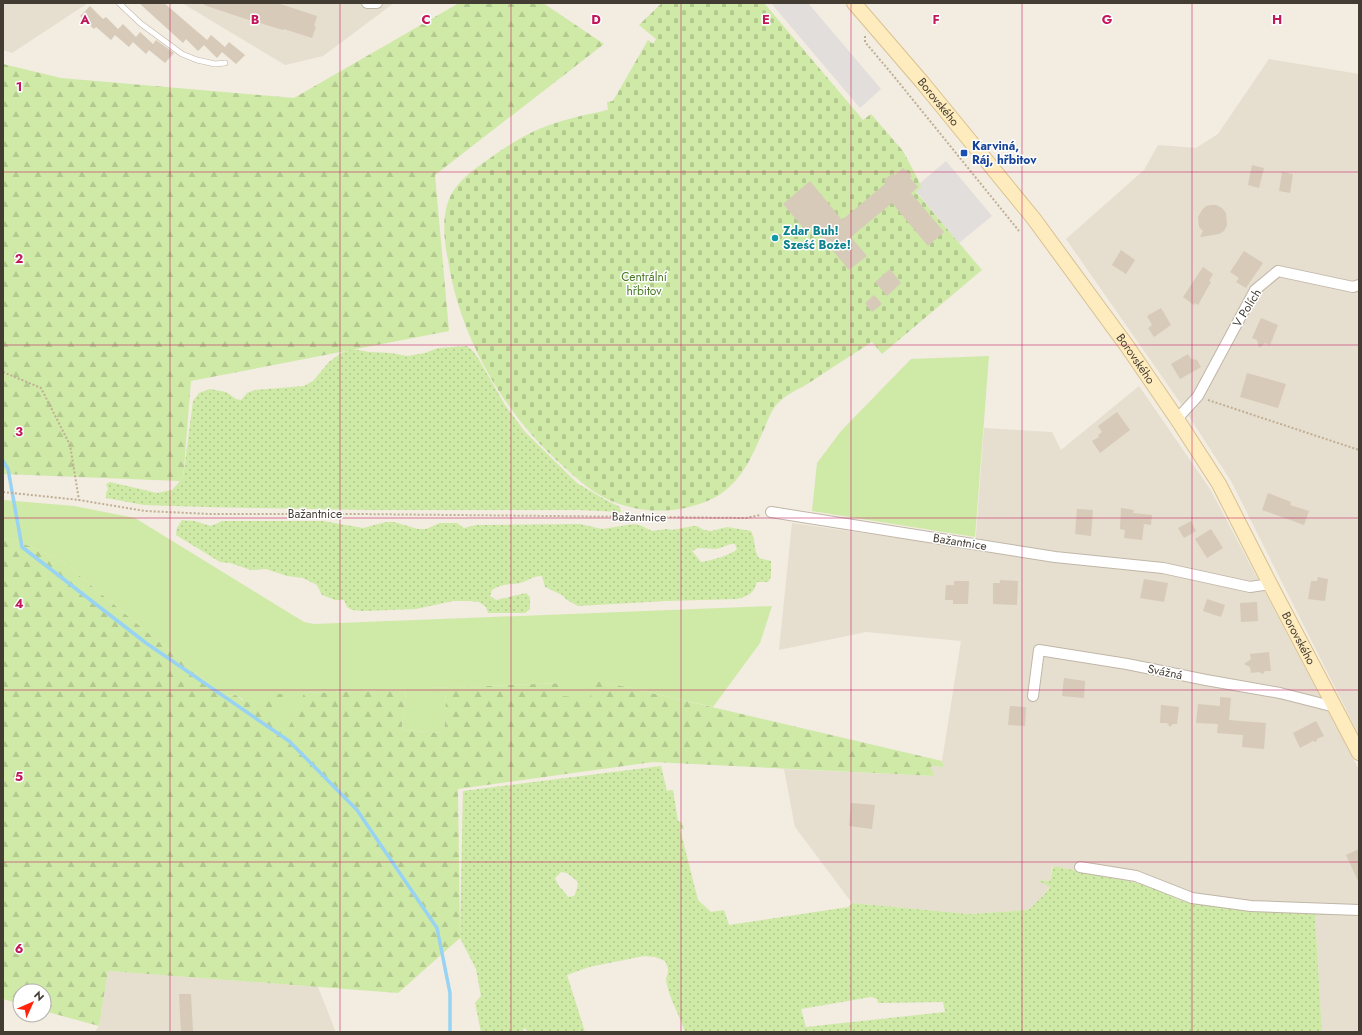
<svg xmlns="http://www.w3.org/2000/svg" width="1362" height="1035" viewBox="0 0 1362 1035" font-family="Jost,sans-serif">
<defs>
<pattern id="grass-dots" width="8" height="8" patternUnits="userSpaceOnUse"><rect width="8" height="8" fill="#cfe9a7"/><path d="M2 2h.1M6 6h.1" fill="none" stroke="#b3c990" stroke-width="1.8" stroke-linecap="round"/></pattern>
<pattern id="forest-firs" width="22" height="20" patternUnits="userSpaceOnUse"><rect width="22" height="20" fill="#cfe9a7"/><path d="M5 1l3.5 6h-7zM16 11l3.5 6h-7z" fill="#b3c990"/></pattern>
<pattern id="cemetery-stones" width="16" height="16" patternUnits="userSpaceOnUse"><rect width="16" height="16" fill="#cfe9a7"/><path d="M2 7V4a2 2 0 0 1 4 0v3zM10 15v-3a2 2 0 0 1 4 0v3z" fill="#b3c990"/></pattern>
</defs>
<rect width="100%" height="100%" fill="#f2ece1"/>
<path fill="#e6decf" d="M3 3H88L12 53 3 50Z
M182 3H394L323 56 285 65Z
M1269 59 1359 74V735L1231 481 1179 401 1066 239 1144 170 1158 145 1196 148 1218 134Z
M1139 386 1210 489 1359 770V914L1248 910 1182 901 1147 885 1052 866 1050 881 1038 880 1050 886 1043 896 1028 910 969 914 852 903 795 827 784 769 933 776 931 766 944 767 942 761 961 641 866 632 779 650 792 523 975 549 984 428 1052 432 1061 450Z
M1315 915H1359V1032H1322Z
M108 971 318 987 335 1030 334 1032H95L99 1026Z"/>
<path fill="url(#grass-dots)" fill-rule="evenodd" d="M467 346 473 351 478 358 505 405 525 432 577 483 604 499 620 507 621 512 579 510H372L205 507 144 505 106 498V493L108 489 106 484 110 482 157 493 172 490 183 478 193 401 199 393 210 389 226 392 236 399 241 400 247 393 255 390 304 386 313 381 329 362 341 353 352 349 369 352 391 353 407 356 425 353 438 348Z
M182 520C187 521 193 520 198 522 212 526 208 528 222 521H323L363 528 386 522H394L418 529H426L440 523H457L464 528 476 525 580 524 602 529 634 524 642 526 652 531 667 529 672 530 693 526H697L704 530 711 531 727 527 751 531C756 541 753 549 759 558L771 561V577L768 582H757C753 594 750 595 738 599L666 601 578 606 567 600 562 595 545 587 542 576C532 576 528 581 520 583 509 585 503 583 492 590L490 596 496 600 526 593 530 597V609L525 613H488L486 607 479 602 470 601H453L416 609 363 611 352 610 347 607 344 600H335L322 595 317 585 303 578 287 576 266 569 251 570 230 563 220 562 176 535 177 528ZM731 544H735L737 549C732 555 709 561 701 562L692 551 698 548 717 549Z
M661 766 667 791 673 790 678 821 681 822 684 829H680L698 900 711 912 724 910 729 925 849 907 852 903 969 914 1028 910 1043 896 1050 887 1037 880 1050 881 1053 866 1147 885 1182 901 1248 910 1359 915H1315L1322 1032H685C680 1016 671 1002 667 985 665 979 668 975 668 970 668 967 666 963 665 961L655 957 644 956 589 967 567 975 585 1032H526L527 1030 525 1028 523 1030 525 1032H481L475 1003 481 996 476 969 460 938 463 791ZM561 872 567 873 578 882 577 889 574 896 568 897C563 889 558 887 555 878ZM871 997 877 999 878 1003 943 1002 945 1012 806 1027 801 1009Z"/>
<path fill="url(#forest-firs)" d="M459 3H543L604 44 435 175 449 331 191 381 184 468 183 478 180 481 3 474V64L61 78 294 98Z
M3 538 16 540 62 561 224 696 236 695 242 700 264 694H285L281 701 289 726 304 693 406 689 402 730 444 733 446 692H426V688L562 683 590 698V682H605L942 761 944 767 931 766 934 776 653 762 458 789 460 938 398 993 108 971 99 1026 44 1011V991H20V1004L3 999Z"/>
<path fill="url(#cemetery-stones)" d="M662 3H764L863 120 871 114 903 151 922 187 916 192 982 270 882 354 872 342C851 355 830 369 809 383 799 389 787 394 779 402 772 408 768 420 764 429 749 464 736 494 696 505 667 514 637 512 609 500 592 492 577 479 563 466 504 414 460 338 448 260 444 240 441 214 451 195 459 180 473 170 486 161 503 149 520 137 539 129 561 120 584 115 608 110L607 102 613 101 648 40 653 44 656 39 639 25Z"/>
<path fill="#cfe9a7" d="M989 356 975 537 812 511 817 463 841 431 911 359Z
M3 500 74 506 135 518 304 622 314 624 772 606 760 643 713 707 605 682H590V698L562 696V683L426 688V692L446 691 444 733 402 730 406 689 304 693 289 727 272 716 284 694H264L258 709 236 695 224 696 62 561 16 540 3 538Z"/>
<path fill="#e2dedb" d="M771 3H808L881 89 860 108Z
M946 161 992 216 959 243 916 191 922 187 919 184Z"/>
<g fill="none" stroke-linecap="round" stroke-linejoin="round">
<path stroke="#98d3f4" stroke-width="3.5" d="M3 461 8 469 22 547 146 643 289 741 357 810 437 928 450 993V1032"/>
</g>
<path fill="#d7cab9" d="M139 3H164L207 40 211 35 225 47 229 42 245 55 236 64 222 52 217 58 204 45 198 51 186 39 183 43Z
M204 3H277L317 16 314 26 316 27 312 38 284 29 283 30 243 18 204 5Z
M90 6 103 19 106 17 118 29 123 24 136 37 140 32 153 44 156 40 174 53 165 63 149 50 146 54 133 42 129 47 115 35 111 40 96 27 94 29 80 16Z
M1252 165 1264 168 1259 188 1248 185Z
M903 168 912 176 910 178 918 187 911 193 944 232 928 246 892 203 851 237 867 256 849 270 812 226 806 231 783 204 810 181 842 220 886 183 884 180 893 173 895 175Z
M1282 172 1293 174 1290 193 1279 191Z
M1211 205H1216L1222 208 1226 213 1227 225 1224 231 1219 234 1200 237 1203 231 1199 227 1198 217 1202 210 1206 206Z
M1121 250 1135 260 1126 274 1112 265Z
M1244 251 1263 263 1246 288 1236 282 1239 278 1230 272Z
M1203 267 1213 274 1209 281 1211 282 1198 305 1195 303 1194 305 1183 297Z
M890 269 901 283 887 296 875 282Z
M874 295 882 304 872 312 865 303Z
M1161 308 1171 325 1154 337 1148 328 1152 325 1147 316Z
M1261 318 1278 325 1270 345 1265 343 1259 348 1257 340 1252 338Z
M1188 354 1191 359 1197 360 1201 367 1180 379 1171 364Z
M1247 373 1286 384 1278 408 1240 397Z
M1117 412 1130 430 1100 453 1092 441 1099 437 1098 435 1102 432 1098 426Z
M1268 493 1291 502 1290 505 1309 511 1304 525 1262 510Z
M1121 508 1134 510 1133 513 1152 515 1151 525 1144 524 1142 540 1124 538 1125 530 1120 529Z
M1077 509 1093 510 1091 536 1075 534Z
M1191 521 1196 531 1184 538 1178 528Z
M1211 529 1223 548 1207 558 1195 539Z
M1318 577 1328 579 1325 601 1308 599 1311 581H1317Z
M1144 579 1168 583 1164 602 1140 598Z
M1000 580 1018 581 1017 605 993 604V583H1000Z
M954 581H969L968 604H953V600H945L946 585H954Z
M1207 599 1225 605 1221 617 1203 611Z
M1257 602 1258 621 1241 622 1240 603Z
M1269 652 1271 671H1265L1263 674 1259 672 1251 673 1250 667 1244 664 1251 659 1250 654Z
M1064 678 1085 681 1084 698 1062 696Z
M1220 697 1231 698 1229 720 1266 723 1264 749 1242 747 1243 735 1217 733 1218 724 1196 723 1198 704 1220 706Z
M1161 705 1179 707 1177 724H1173L1170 727 1167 723H1160Z
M1010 706 1026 707 1025 726 1008 725Z
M1316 721 1324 736 1317 739 1316 742 1313 741 1300 748 1293 733Z
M851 803 875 805 872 829 849 826Z
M1359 849V883L1346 855Z
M179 994H191L193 1032H181Z"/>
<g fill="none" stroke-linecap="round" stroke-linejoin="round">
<g stroke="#c0b6a7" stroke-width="6">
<path id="lane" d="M119 3 140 23 182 54 197 60 215 64 225 63"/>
</g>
<g stroke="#c0b6a7" stroke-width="12">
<path id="street" d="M367 3H377
M1177 419 1198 396 1255 290 1278 271 1353 287 1359 285
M771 512 1055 557 1163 568 1250 587 1270 584
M1033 696 1039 650 1127 664 1206 680 1280 693 1335 707
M1080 867 1136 876 1192 898 1251 906 1359 910"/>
</g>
<g stroke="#d8c190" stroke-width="16">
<g id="secondary">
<path id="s1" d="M854 3 922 82 1034 219 1127 346 1177 419 1219 484 1270 584 1359 753"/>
</g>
</g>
<path stroke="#c0ae94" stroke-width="2" stroke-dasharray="2 2" stroke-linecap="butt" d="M865 36V42L892 74 1019 231
M3 372 41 388 70 445 79 500
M1208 400 1359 450
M3 492 79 500 145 511 210 514H356L746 518 760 515"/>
<use href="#lane" stroke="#fff" stroke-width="5"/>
<use href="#street" stroke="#fff" stroke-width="10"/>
<use href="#secondary" stroke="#ffecbe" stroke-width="14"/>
</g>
<path fill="none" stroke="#c2185b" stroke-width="1" stroke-opacity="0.55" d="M170 3V1032M340 3V1032M511 3V1032M681 3V1032M851 3V1032M1022 3V1032M1192 3V1032M3 172H1359M3 345H1359M3 518H1359M3 690H1359M3 862H1359"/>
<rect fill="#1a4fb4" stroke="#fff" stroke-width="1.5" x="960" y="149" width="8" height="8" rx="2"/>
<circle fill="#0f9aa8" stroke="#fff" stroke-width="1.5" cx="775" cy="238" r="4"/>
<g text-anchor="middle" stroke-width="3" stroke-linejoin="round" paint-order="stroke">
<g font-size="12" fill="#433c32" stroke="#fff">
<text dy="4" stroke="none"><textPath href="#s1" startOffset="130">Borovského</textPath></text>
<text transform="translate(1247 308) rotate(-58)" y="4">V Polích</text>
<text dy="4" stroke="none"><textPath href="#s1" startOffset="454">Borovského</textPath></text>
<text x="315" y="518">Bažantnice</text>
<text transform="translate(639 517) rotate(1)" y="4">Bažantnice</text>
<text transform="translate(960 542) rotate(9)" y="4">Bažantnice</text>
<text dy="4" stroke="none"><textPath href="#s1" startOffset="778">Borovského</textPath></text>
<text transform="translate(1165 672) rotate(11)" y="4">Svážná</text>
</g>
<g font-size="12" font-weight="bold" fill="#164399" stroke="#fff" text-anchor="start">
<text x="972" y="150">Karviná,<tspan x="972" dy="14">Ráj, hřbitov</tspan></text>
</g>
<g font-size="12" font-weight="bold" fill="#0d838f" stroke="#fff" text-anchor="start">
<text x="783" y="235">Zdar Buh!<tspan x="783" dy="14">Sześć Boże!</tspan></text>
</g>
<g font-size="12" fill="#477723" stroke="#fff">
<text x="644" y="281">Centrální<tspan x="644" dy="14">hřbitov</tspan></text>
</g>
</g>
<g font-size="13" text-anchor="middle" font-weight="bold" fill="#c2185b" stroke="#fff" stroke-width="3" stroke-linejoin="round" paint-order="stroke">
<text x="85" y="24">A</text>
<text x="255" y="24">B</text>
<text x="426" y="24">C</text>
<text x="596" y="24">D</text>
<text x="766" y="24">E</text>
<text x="936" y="24">F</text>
<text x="1107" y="24">G</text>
<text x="1277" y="24">H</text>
<text x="19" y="91">1</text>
<text x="19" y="263">2</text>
<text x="19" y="436">3</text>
<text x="19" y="608">4</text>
<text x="19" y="781">5</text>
<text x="19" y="953">6</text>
</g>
<rect width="1362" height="1035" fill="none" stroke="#433c32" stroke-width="8"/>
<g transform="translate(32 1003) rotate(45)"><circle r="19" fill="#ffffff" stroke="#b4b1ad"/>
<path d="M0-3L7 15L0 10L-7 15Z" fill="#ff240b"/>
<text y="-6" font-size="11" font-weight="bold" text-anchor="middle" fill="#433c32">N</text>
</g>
</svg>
